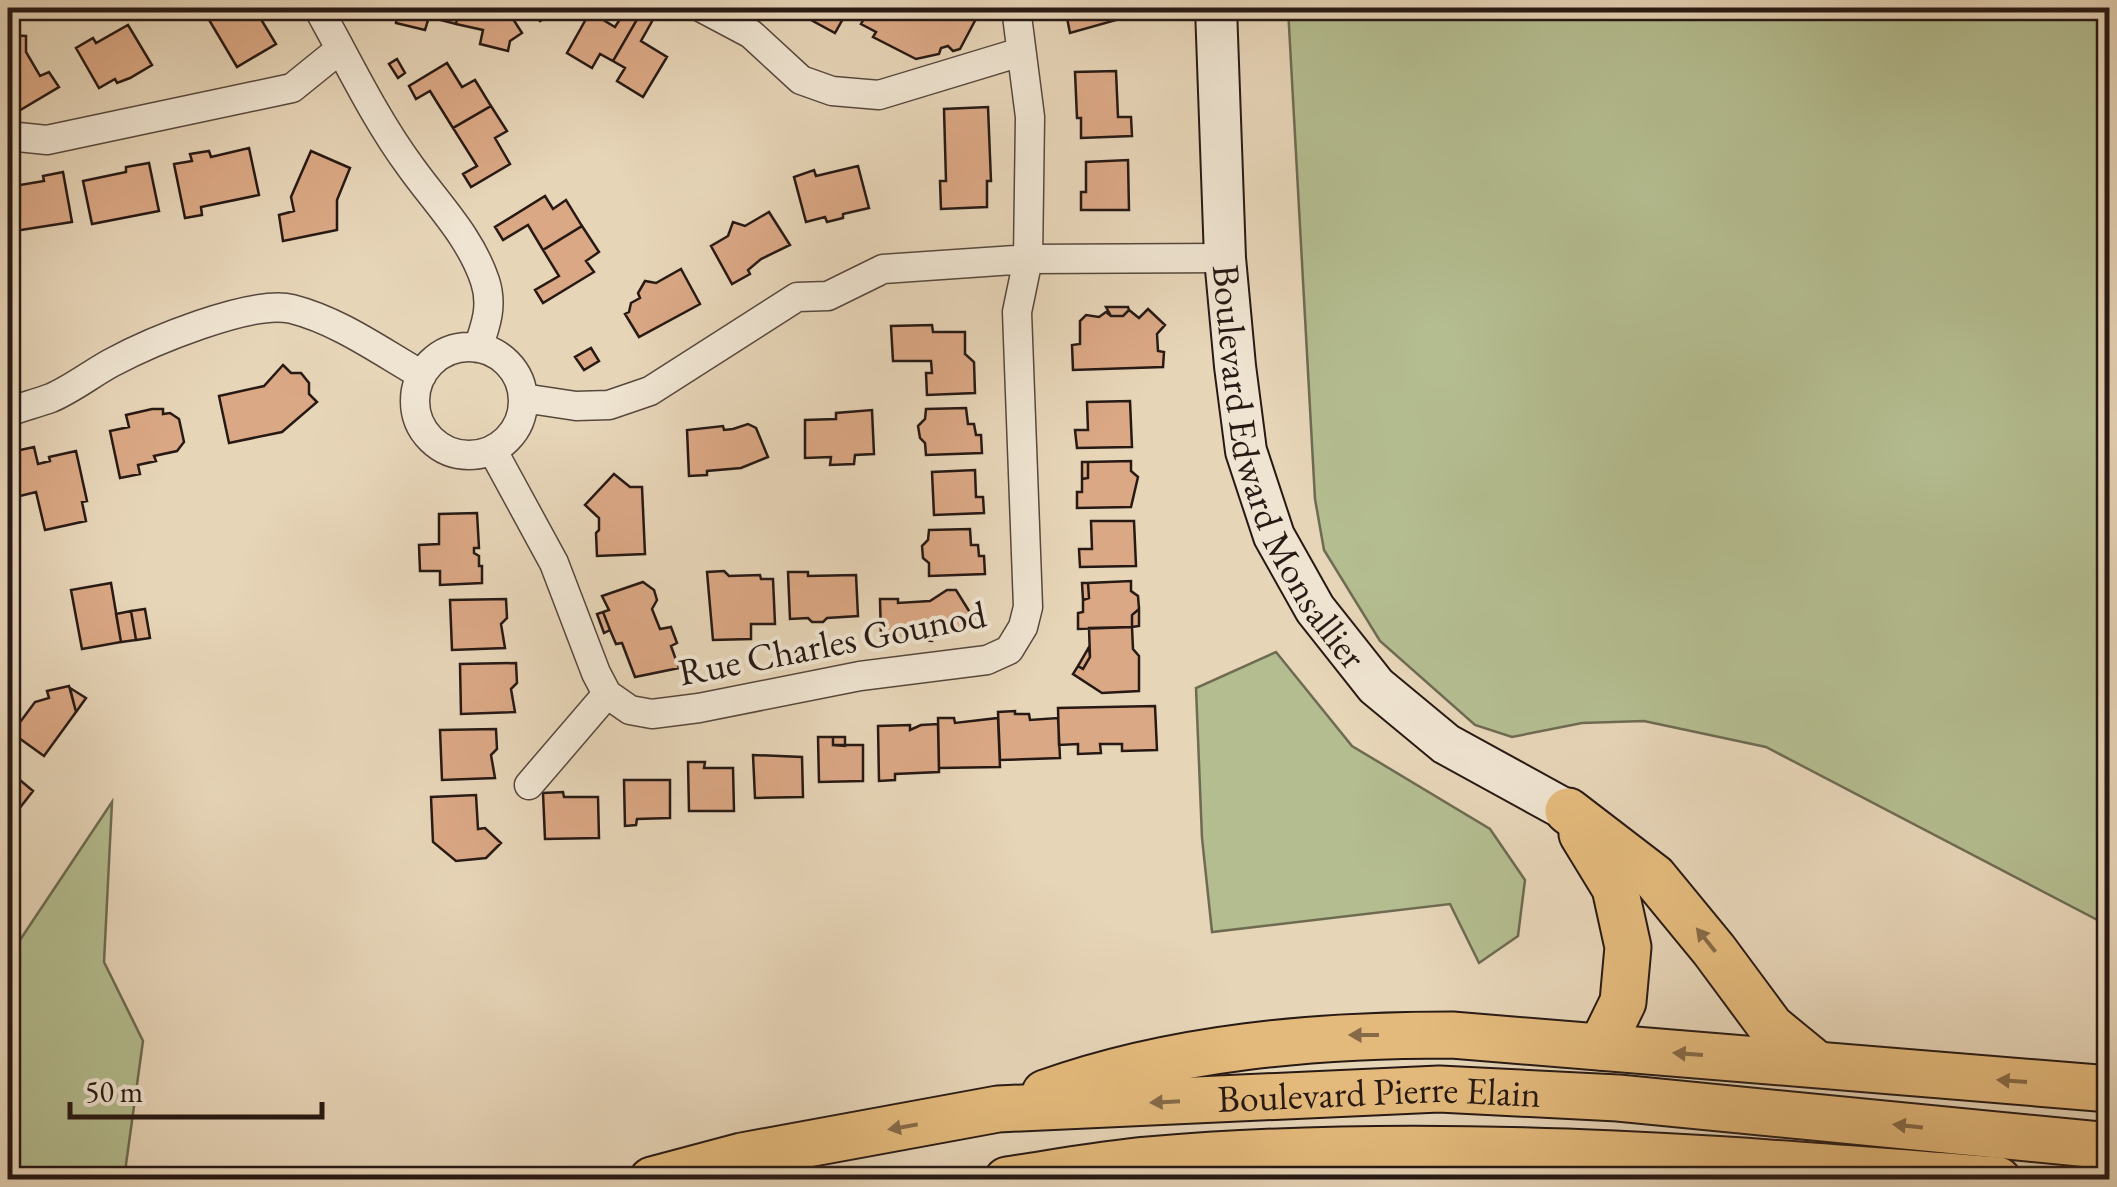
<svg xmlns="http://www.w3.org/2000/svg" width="2117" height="1187" viewBox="0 0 2117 1187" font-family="'EB Garamond',serif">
<rect width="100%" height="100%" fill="#e7d5b8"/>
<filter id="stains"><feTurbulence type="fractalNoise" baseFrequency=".002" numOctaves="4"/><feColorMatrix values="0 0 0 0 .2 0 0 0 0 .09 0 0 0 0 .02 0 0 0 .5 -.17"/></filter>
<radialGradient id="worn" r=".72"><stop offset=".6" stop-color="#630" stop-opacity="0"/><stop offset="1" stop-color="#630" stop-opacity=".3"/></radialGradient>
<path fill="#b4bd90" stroke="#6e6b52" stroke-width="2.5" d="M1288 8H2109V926L1766 747 1644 721 1582 723 1512 737 1475 725 1380 641 1324 550 1315 499Z
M1276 652 1352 746 1490 829 1525 880 1518 936 1479 963 1450 904 1212 932 1202 838 1196 688Z
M112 802 104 962 143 1041 124 1179H8V958Z"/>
<path fill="#dba885" stroke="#271914" stroke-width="2.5" d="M202 8H260L266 19 262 21 276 44 237 67Z
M397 8H459L456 24 429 17 425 30 396 23Z
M459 8H506L522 33 510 41 508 51 480 44 483 30 456 24Z
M532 8H567L565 17 554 14 540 21Z
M627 8 643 9 613 61 600 54 592 68 567 53 590 12 615 27Z
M789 8H849L835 33Z
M870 8H911L918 11 928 8H964L978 15 960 49 953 51 948 46 941 48 939 54 916 59 873 37 876 32 861 24Z
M1065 8H1124L1127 17 1070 33Z
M643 9 655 16 641 41 667 57 643 97 617 81 625 68 613 61Z
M128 25 152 65 130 78 117 83 115 79 99 88 76 48 93 38 96 43Z
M8 35 26 36V52L40 76 49 72 59 87 17 112 8 95Z
M397 59 405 73 398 78 389 64Z
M447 63 462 87 475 80 491 106 453 128 430 91 416 99 409 86Z
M1116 71 1118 117H1131L1132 136 1081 138V118H1077L1075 72Z
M491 106 507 131 495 138 510 164 471 187 463 174 477 166 453 128Z
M988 107 991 181H987V207L941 209 940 181H946L944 109Z
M249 148 259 195 201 207 202 215 185 218 174 164 192 161 190 154 209 151 211 157Z
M311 151 350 168 337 200V230L283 241 279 215 294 211 291 197Z
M1128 160 1129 210H1081V192H1086V162Z
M149 163 159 211 92 224 83 181 126 172V167Z
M858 166 869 208 843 214V218L827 222 825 217 806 222 794 177 814 170 816 176Z
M63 172 72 222 8 232V187L44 181 43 176Z
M545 196 553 209 566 200 582 226 543 250 528 225 503 240 495 227Z
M769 212 790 245 761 259 748 270 750 274 732 284 711 246 728 236 733 222 745 226Z
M582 226 599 252 586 261 594 272 543 303 535 290 559 276 543 250Z
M681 269 700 304 639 337 625 314 629 312 631 303 640 298 638 293 645 281 656 283Z
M1106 307H1128L1129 310 1123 316H1111Z
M1148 309 1165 325 1157 334 1158 351 1164 352 1163 367 1073 370 1072 345 1080 344V321L1086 315 1099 317 1106 312 1111 316H1123L1129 310 1139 318Z
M932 325 933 332H965V354L974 362 975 393 927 395 926 373H932L931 361H893L891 326Z
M591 348 599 361 584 370 575 357Z
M283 365 291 373H301L309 383V394L317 402 282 432 229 443 219 396 264 386Z
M1130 401 1132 447 1077 448 1075 430H1088L1087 402Z
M966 408 968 424H974L976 435H981L982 453 926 455 925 443 920 438 918 426 925 419 926 409Z
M152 409H163V414L170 413 179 419 184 442 177 451 154 456 156 461 138 465 140 474 120 478 110 431 129 427 126 415Z
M872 410 874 454 855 455 854 464 830 465 831 457 805 458V420L836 419V413Z
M748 424 756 428 768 457 741 468 707 471V475L689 476 687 430 723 426 724 430 733 429Z
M34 447 38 464 50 461 49 457 76 451 87 501 82 502 86 521 45 530 36 492 20 496 11 452Z
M1131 461V471L1138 477 1131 507 1077 508V492H1082V479L1088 478V462Z
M1082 462H1088V478L1082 479Z
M975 470 976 497H983L984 513 934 515 932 472Z
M614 474 630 487H642L645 554 597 556 596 533 599 530V518L585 505Z
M477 513 479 548H474V553L479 556V566H482V583L440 585V571H420L419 545 439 544V514Z
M1091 521H1134L1136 566 1080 567 1079 549H1092Z
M970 529 971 545H978L979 556H984L985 574 929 576V563L923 558 922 546 928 540 929 530Z
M8 563 16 600 8 602Z
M724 571 729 576 760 575 761 579H773L775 624H751V639L713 640 707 572Z
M788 572H808V576L856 575 858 616 827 618 823 622H812L808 618 790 619Z
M1131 581V591L1138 596 1139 609 1132 615V627L1078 629V613L1083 612V600L1089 598 1088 583Z
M643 582 654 590 657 600 652 609 660 629 671 627 677 643 671 646 679 668 635 677 622 643 616 644 610 630 603 612 609 610 602 596Z
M111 583 121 642 82 649 71 590Z
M1082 583H1088L1089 598 1083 600Z
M947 590H956L974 619 950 635 932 636V641L881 638 880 599H898V603L930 601Z
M506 599 507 618 501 624 505 648 452 650 450 600Z
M145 609 150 638 136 640 131 611Z
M1139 609V626L1132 627V615Z
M131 611 136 640 121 642 116 614Z
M603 612 610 630 604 633 597 614Z
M1132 627 1133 649 1139 656V691L1102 693 1073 674 1078 666 1083 669 1090 657 1089 628Z
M1089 647 1090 657 1083 669 1078 666Z
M516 663 517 683 511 689 515 712 461 714 460 664Z
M69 686 76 712 44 756 12 733 35 702 49 698 47 691Z
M70 688 86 698 76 712Z
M1155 706 1157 750 1122 751V744H1100L1101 753 1078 754V744L1059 745 1058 708Z
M1015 711V714H1029L1030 720 1058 718 1060 758 1000 760 998 712Z
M938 718H954L955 723 998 718 1000 767 939 768Z
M938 724 939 772 895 774V780L879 781 878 726 910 725V730L921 725Z
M496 729 497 749 491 755 495 778 442 780 440 730Z
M818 737H833V745H863V781L819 782Z
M833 737H845V746L833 745Z
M753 755 802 757 803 797 755 798Z
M688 762H705L704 768H733L734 811H689Z
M8 770 33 791 8 823Z
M624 780H670V818L637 819 636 825 625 826Z
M563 792 564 797H598L599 838 545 839 543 793Z
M476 795 478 829 485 828 501 843 486 858 456 861 433 842 431 797Z"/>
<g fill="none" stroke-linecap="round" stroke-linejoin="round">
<g stroke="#57483d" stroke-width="31">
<path id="street" d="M318 8C348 61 374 117 410 166 437 204 470 236 485 281 493 305 486 325 478 348
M702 8 751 34 801 80 832 91 879 95 1021 52
M8 136 47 140 292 88 339 50
M415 401a54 54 0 1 1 108 0a54 54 0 1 1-108 0Z
M523 398 576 406 609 405 650 391 797 297 828 296 883 269 1028 259 1225 258
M8 412C22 407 37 403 51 398 72 389 91 374 111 363 148 343 251 299 292 309 339 321 380 351 422 375
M493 451 554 563 596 673 607 694 630 710 652 714 699 708 860 676 987 660 1009 650 1023 627 1028 607 1017 312 1028 259 1030 117 1016 8
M529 785 607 694"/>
</g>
<g stroke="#271914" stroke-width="44">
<g id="secondary">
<path id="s1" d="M1216 8 1225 258 1235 366 1246 451 1274 536 1315 609 1376 686 1446 744 1568 811"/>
</g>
</g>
<g stroke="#271914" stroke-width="49">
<g id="primary">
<path d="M1568 811 1654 877 1714 950 1771 1027 1816 1064"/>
<path d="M1582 834 1615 888 1628 947 1623 1002 1601 1047"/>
<path d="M1045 1093C1174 1047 1315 1035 1452 1035L2110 1089"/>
<path id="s2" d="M652 1180 742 1156 998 1109 1439 1089 1618 1098 2110 1146"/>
<path d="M1007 1180C1054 1173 1102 1164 1149 1160 1432 1135 1716 1158 1998 1180"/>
</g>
</g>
<use href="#street" stroke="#efe4d1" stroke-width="28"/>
<use href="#secondary" stroke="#efe4d1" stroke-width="40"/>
<use href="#primary" stroke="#e4ba7c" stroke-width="45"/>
</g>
<defs><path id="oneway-solid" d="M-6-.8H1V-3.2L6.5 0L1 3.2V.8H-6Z" transform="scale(2.5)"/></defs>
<g fill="#866a48">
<use href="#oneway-solid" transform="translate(1706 940) rotate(-129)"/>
<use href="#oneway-solid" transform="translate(1364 1035) rotate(180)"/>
<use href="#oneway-solid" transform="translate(1688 1054) rotate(-176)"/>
<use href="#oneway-solid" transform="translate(2012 1081) rotate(-176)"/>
<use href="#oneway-solid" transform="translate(1165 1102) rotate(177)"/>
<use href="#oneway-solid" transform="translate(1908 1126) rotate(-174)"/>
<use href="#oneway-solid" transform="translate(903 1127) rotate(170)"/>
</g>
<g text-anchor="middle" stroke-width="8" stroke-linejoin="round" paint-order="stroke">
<g font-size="38" fill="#271914" stroke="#efe4d1">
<text dy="13" stroke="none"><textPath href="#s1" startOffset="472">Boulevard Edward Monsallier</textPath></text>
<text transform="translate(832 643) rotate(-11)" y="13">Rue Charles Gounod</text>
<text dy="13" stroke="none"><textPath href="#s2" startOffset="735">Boulevard Pierre Elain</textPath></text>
</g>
</g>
<rect width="2117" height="1187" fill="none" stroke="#e7d5b8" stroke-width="40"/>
<rect x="10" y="10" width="2097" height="1167" fill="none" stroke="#271914" stroke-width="5"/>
<rect x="20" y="20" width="2077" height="1147" fill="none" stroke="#271914" stroke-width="2.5"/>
<path d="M70 1102v15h252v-15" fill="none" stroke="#271914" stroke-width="5"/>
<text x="85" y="1102" font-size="30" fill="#271914" stroke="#efe4d1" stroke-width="8" paint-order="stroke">50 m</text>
<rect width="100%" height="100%" filter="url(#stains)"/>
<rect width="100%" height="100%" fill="url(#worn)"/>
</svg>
